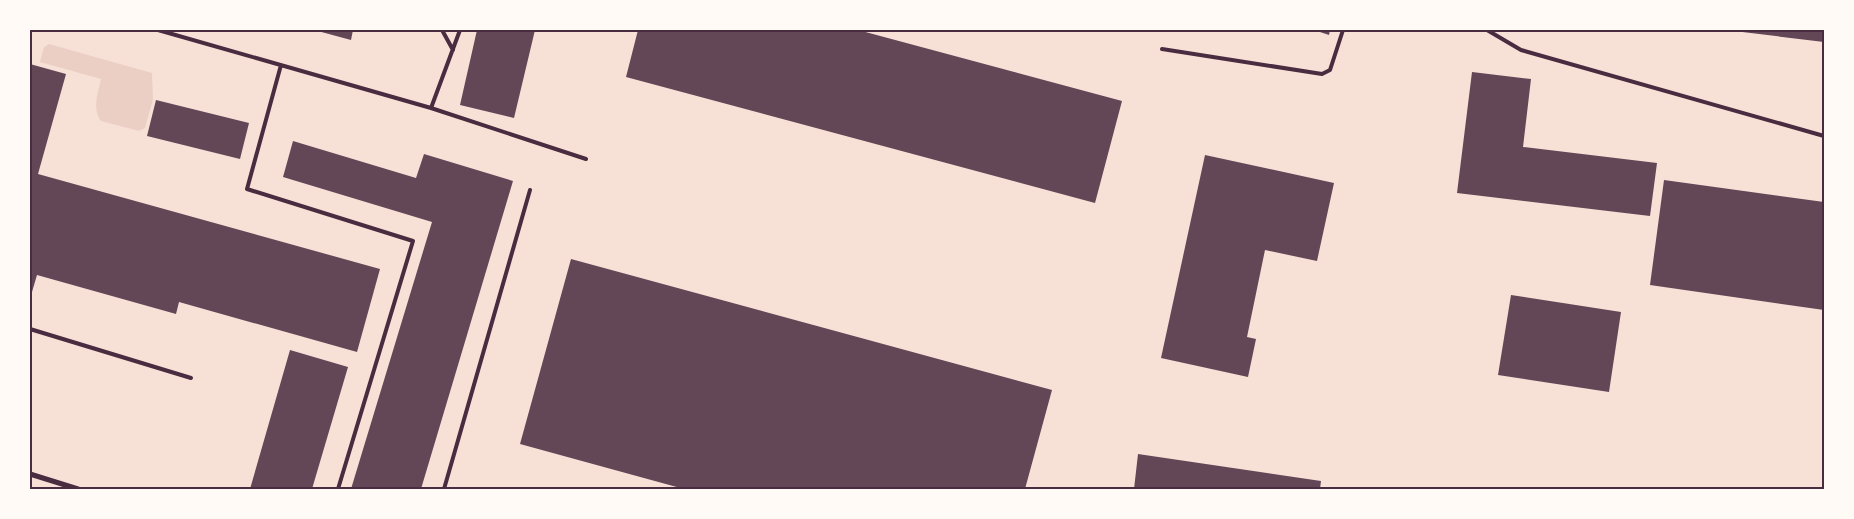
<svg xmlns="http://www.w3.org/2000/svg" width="1854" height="519" viewBox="0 0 1854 519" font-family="'Noto Sans',sans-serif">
<rect width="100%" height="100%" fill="#f7e1d7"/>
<path fill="#ebcfc5" d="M49 44 152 73 153 99 145 128 139 131 101 121C92 109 98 92 101 79L40 62 44 47Z"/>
<path fill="#644757" d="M314 30H353L351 40Z
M477 30H535L514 118 460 105Z
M638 30H858L1122 101 1095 203 626 77Z
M1314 30H1330L1329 35Z
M1734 30H1824V42L1734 31Z
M30 64 66 74 38 174 380 269 357 352 179 302 176 314 37 275 32 292 30 291Z
M1472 72 1531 79 1523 147 1657 163 1650 216 1457 193Z
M156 100 249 123 240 159 147 136Z
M293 141 416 178 424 154 513 181 421 489H351L432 222 283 177Z
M1205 155 1334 183 1317 261 1265 250 1247 337 1256 339 1248 377 1161 358Z
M1664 180 1824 202V310L1650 285Z
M571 259 1052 390 1025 489H684L520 444Z
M1511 295 1621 312 1609 392 1498 375Z
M290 350 348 367 312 489H250Z
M1138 454 1321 481 1320 489H1134Z"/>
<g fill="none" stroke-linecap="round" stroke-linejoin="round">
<path stroke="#4a2c40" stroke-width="4" d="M158 30 431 108 586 159
M442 30 453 50
M1487 30 1521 50 1824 136
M1162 49 1322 74 1330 70 1343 30
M281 65 247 189 413 241 338 489
M431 108 460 30
M30 329 191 378
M444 489 530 190"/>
<path stroke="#4a2c40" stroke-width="5" d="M30 474 78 489"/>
</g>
<rect width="1854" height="519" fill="none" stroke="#fffaf5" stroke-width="62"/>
<rect x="31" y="31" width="1792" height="457" fill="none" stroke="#4a2c40" stroke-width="2"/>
</svg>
